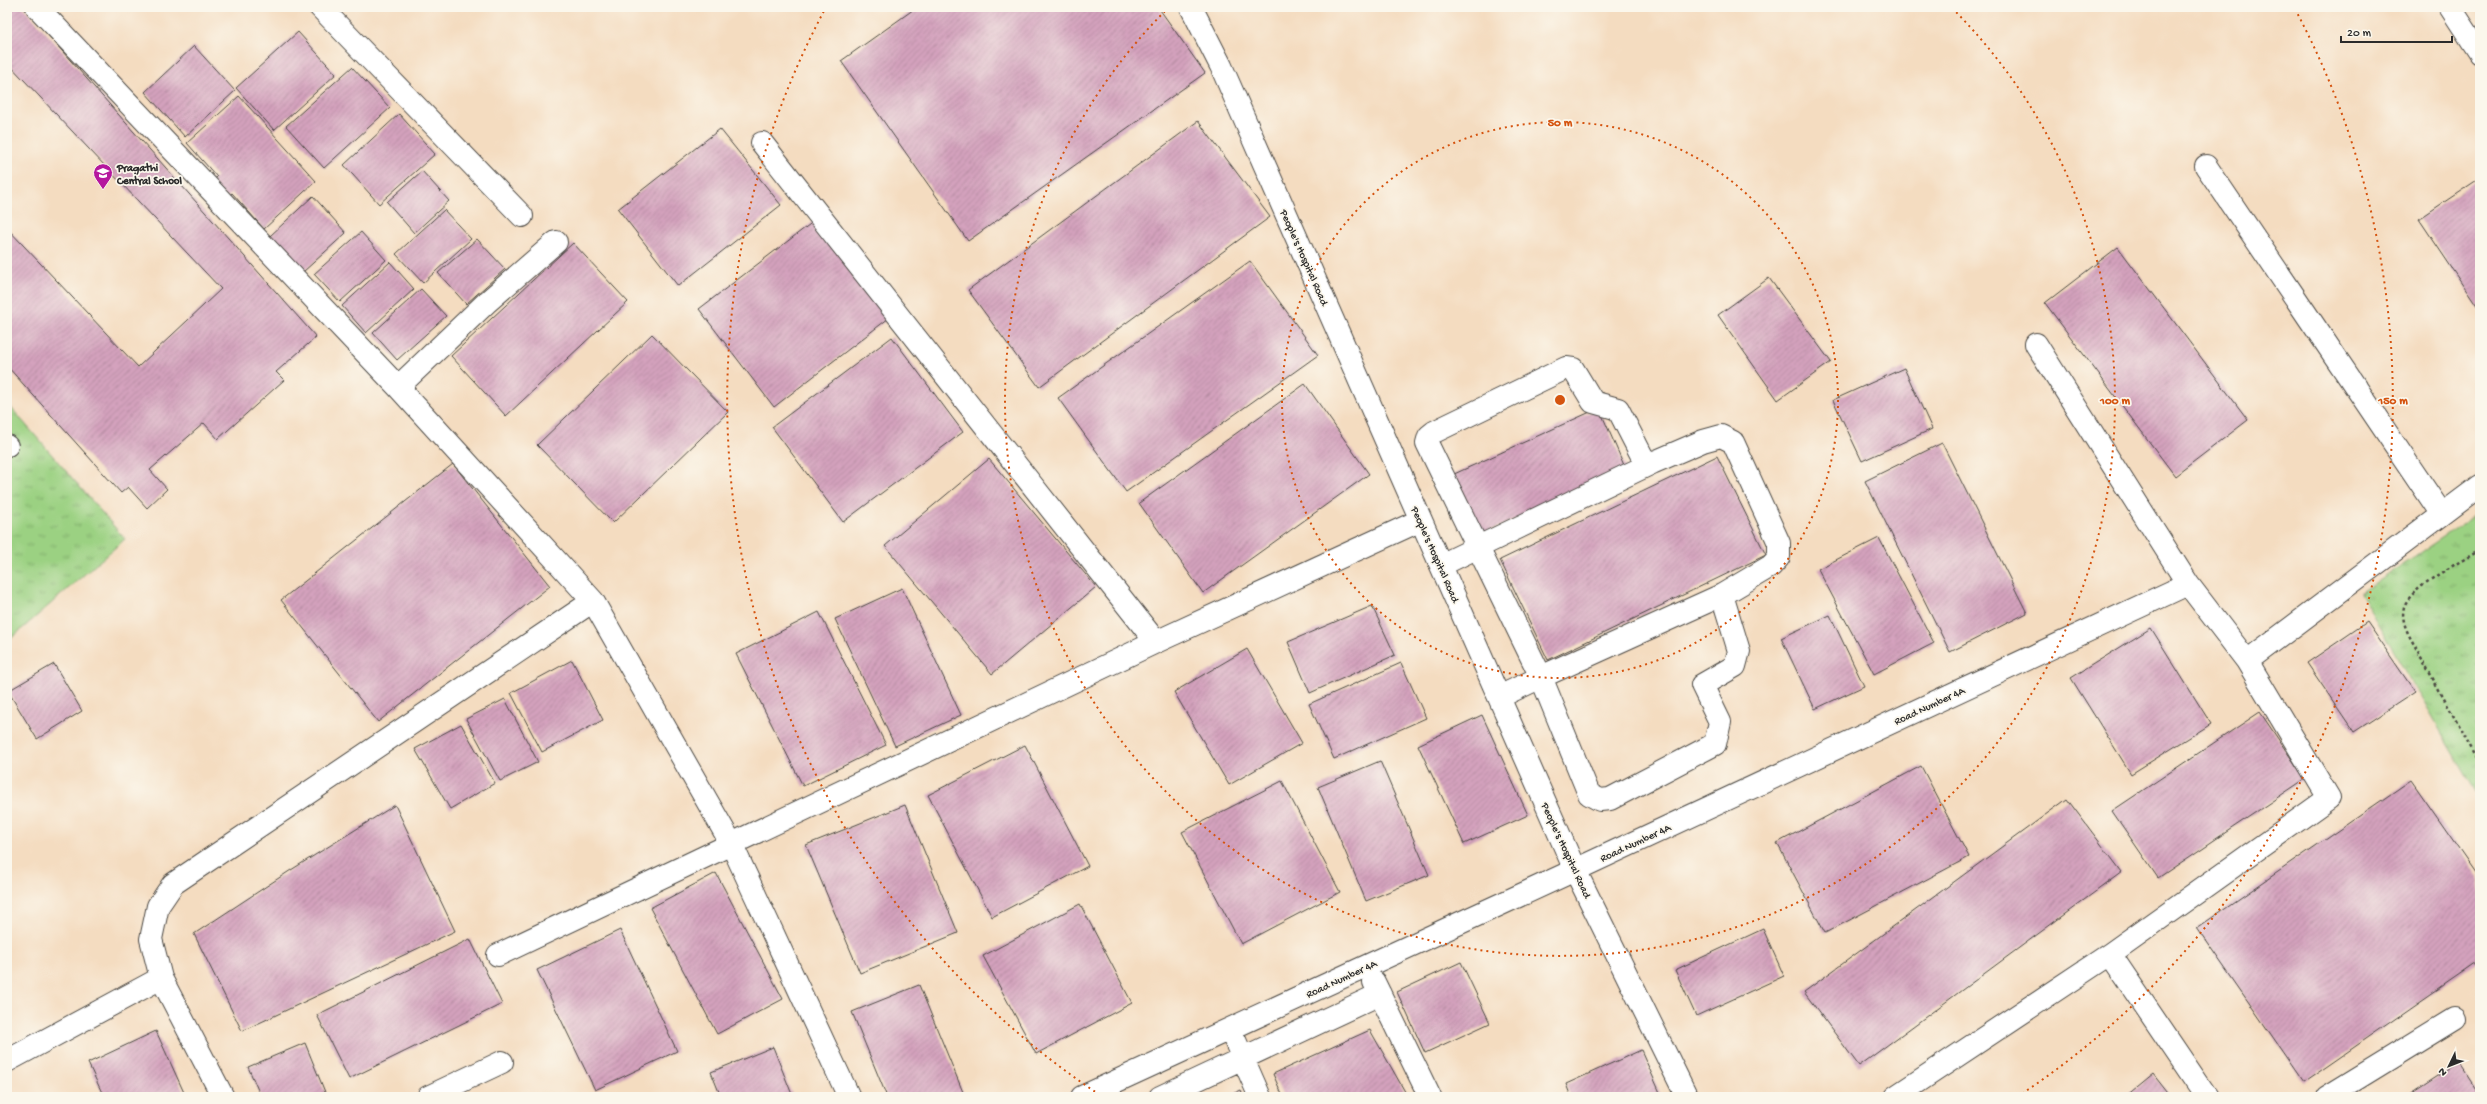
<svg xmlns="http://www.w3.org/2000/svg" width="2487" height="1104" viewBox="0 0 2487 1104" font-family="'Gochi Hand',sans-serif">
<defs>
<pattern id="grass-tufts" width="24" height="20" patternUnits="userSpaceOnUse"><rect width="24" height="20" fill="#9bd182"/><path d="M3 7l-1-3M5 7V3M7 7l1-3M15 17l-1-3M17 17v-4M19 17l1-3" fill="none" stroke="#7faa6b"/></pattern>
<pattern id="building-hatch" width="6" height="6" patternUnits="userSpaceOnUse"><rect width="6" height="6" fill="#d4a2bd"/><path d="M-1 1l2-2M0 6l6-6M5 7l2-2" fill="none" stroke="#ac849a"/></pattern>
</defs>
<rect width="100%" height="100%" fill="#fbf7ec"/>
<filter id="ink" filterUnits="userSpaceOnUse"><feTurbulence type="fractalNoise" baseFrequency=".025" numOctaves="2"/><feDisplacementMap in="SourceGraphic" scale="8" xChannelSelector="R" yChannelSelector="G"/><feConvolveMatrix kernelMatrix="1 2 1 2 8 2 1 2 1" color-interpolation-filters="sRGB"/></filter>
<filter id="wash" filterUnits="userSpaceOnUse"><feTurbulence type="fractalNoise" baseFrequency=".012" numOctaves="4" result="noise"/><feDisplacementMap in="SourceGraphic" scale="16" xChannelSelector="R" yChannelSelector="G"/><feGaussianBlur stdDeviation="0.9" result="paint"/><feColorMatrix in="noise" values="0 0 0 0 0 0 0 0 0 0 0 0 0 0 0 0 0 1.4 0 .05"/><feComposite in="paint" operator="in"/></filter>
<g filter="url(#wash)">
<rect width="100%" height="100%" fill="#f4dcc0"/>
<path fill="url(#grass-tufts)" stroke="#637e56" d="M7 403 125 539 7 642Z
M2480 512V799L2360 593Z"/>
<g id="blocks">
<path fill="url(#building-hatch)" d="M7 7H23L316 337 276 372 284 380 218 439 204 423 150 470 167 489 147 508 128 487 121 493 7 366V228L138 367 221 289 7 62Z
M917 7H1158L1205 73 968 241 841 61Z
M298 32 336 74 274 130 236 88Z
M194 46 235 91 185 137 145 92Z
M352 67 390 108 324 168 286 126Z
M239 96 316 181 264 229 232 193 226 198 211 182 217 177 187 143Z
M399 114 435 154 379 204 344 165Z
M1198 121 1270 217 1039 387 968 290Z
M720 129 781 205 678 286 618 209Z
M422 171 449 201 414 233 387 202Z
M2480 178V310L2419 219Z
M313 196 346 233 303 272 270 236Z
M444 210 471 239 423 283 396 254Z
M814 221 889 318 774 407 699 309Z
M361 232 386 260 340 302 314 274Z
M477 239 505 269 466 304 438 273Z
M573 243 628 302 506 416 451 356Z
M2118 247 2248 420 2175 476 2045 303Z
M1250 261 1318 355 1126 492 1058 398Z
M390 262 414 289 366 333 342 306Z
M1769 278 1831 362 1778 400 1718 315Z
M421 289 446 316 397 360 373 333Z
M652 334 728 412 613 523 537 445Z
M892 337 963 432 843 522 772 427Z
M1904 368 1932 429 1862 461 1833 400Z
M1305 384 1369 474 1203 593 1139 503Z
M1599 408 1627 472 1482 534 1452 475Z
M1942 443 2027 613 1950 652 1865 481Z
M1717 456 1766 555 1548 660 1500 560Z
M989 459 1096 587 992 674 885 546Z
M453 464 550 586 378 722 281 600Z
M1879 538 1934 643 1874 674 1818 569Z
M902 588 961 715 895 746 835 619Z
M1372 606 1395 655 1310 693 1288 642Z
M819 612 886 745 803 786 736 654Z
M1830 615 1864 686 1815 709 1781 638Z
M2367 622 2415 692 2354 732 2307 663Z
M2151 628 2211 724 2131 774 2071 678Z
M1247 649 1302 743 1229 785 1174 692Z
M572 660 603 720 542 752 511 693Z
M1401 663 1426 718 1334 759 1309 704Z
M54 664 82 711 37 739 8 691Z
M505 699 538 762 500 781 466 719Z
M2260 712 2305 779 2158 878 2112 811Z
M1482 715 1528 815 1464 844 1418 745Z
M461 724 495 783 450 809 415 749Z
M1025 745 1088 866 992 917 928 795Z
M1380 761 1429 875 1366 901 1318 787Z
M1921 766 1969 857 1825 933 1777 843Z
M2411 780 2480 879V960L2304 1082 2197 928Z
M1282 781 1340 892 1241 944 1182 832Z
M2067 799 2122 872 1859 1066 1804 992Z
M395 805 455 931 242 1031 194 934 291 870Z
M905 805 958 933 860 973 806 845Z
M716 873 783 999 717 1034 650 908Z
M1080 904 1132 1003 1036 1054 983 956Z
M1763 929 1784 976 1696 1016 1675 970Z
M620 930 677 1051 595 1090 537 970Z
M470 939 502 1004 349 1079 317 1015Z
M1461 962 1490 1023 1425 1053 1397 992Z
M919 985 965 1097H887L852 1012Z
M1370 1030 1408 1097H1283L1273 1074Z
M156 1031 186 1097H104L88 1063Z
M305 1043 327 1097H261L248 1067Z
M773 1047 793 1097H721L711 1072Z
M1641 1050 1662 1097H1571L1566 1084Z
M2458 1063 2480 1097H2406Z
M2153 1074 2171 1097H2125Z
M1241 1090 1244 1097H1226Z"/>
</g>
</g>
<g filter="url(#ink)">
<use href="#blocks" fill-opacity="0" stroke="#494641" stroke-width="1"/>
<g fill="none" stroke-linecap="round" stroke-linejoin="round">
<g stroke="#494641" stroke-width="22">
<path id="service" d="M7 445 8 446"/>
</g>
<g stroke="#494641" stroke-width="24">
<path id="minor" d="M37 7 398 387 593 601 731 843 849 1097
M320 7 522 216
M1191 7 1221 66 1575 870 1687 1097
M2450 7 2480 53
M762 143 1156 642
M2206 166 2441 513
M398 387 486 303 556 242
M1441 565 1652 463
M2247 661 2480 486
M1499 697 1541 677 1589 794 1600 800 1610 799 1715 744 1720 722 1702 685 1735 666 1739 651 1722 595 1771 566 1779 557V543L1733 442 1721 436 1703 441 1652 463 1643 458 1618 409 1593 402 1573 369 1566 368 1434 432 1429 436 1427 443 1541 677 1722 595
M2110 954 2207 1097
M498 955 1156 642 1421 520
M1374 982 1430 1097
M1230 1029 1260 1097
M7 1061 161 978
M223 1097 161 978 151 939 158 906 173 884 593 601
M428 1097 502 1062
M1082 1097 1575 870 2188 584
M1160 1097 1380 994
M1895 1097 2110 954 2329 798 2247 661 2188 584 2036 344
M2327 1097 2454 1019"/>
</g>
<path stroke="#494641" stroke-width="2.5" stroke-dasharray="3 3" stroke-linecap="butt" d="M2480 550C2461 562 2411 586 2404 607 2401 618 2406 630 2411 639L2480 764"/>
<use href="#service" stroke="#fff" stroke-width="20"/>
<use href="#minor" stroke="#fff" stroke-width="22"/>
</g>
</g>
<g fill="none" stroke="#d5540f" stroke-width="2" stroke-dasharray="2 4">
<circle cx="1560" cy="400" r="278"/>
<path d="M1952 8A555 555 0 1 1 1168 8"/>
<path d="M1100 1095A833 833 0 0 1 825 9M2295 9A833 833 0 0 1 2020 1095"/>
</g>
<defs>
<g id="school-pin" transform="scale(1)"><path d="M0 17L-7.5 6A9.5 9.5 0 1 1 7.5 6Z" fill="#b5179e" stroke="#fbf7ec"/><path d="M0-5L7-2L0 1L-7-2ZM-4 1L0 2.5L4 1V4Q0 6-4 4Z" fill="#fff"/></g>
</defs>
<g fill-rule="evenodd">
<use href="#school-pin" x="103" y="173"/>
</g>
<g text-anchor="middle" stroke-width="3.5" stroke-linejoin="round" paint-order="stroke">
<g font-size="11" font-weight="bold" fill="#2b2b2b" stroke="#fbf7ec" text-anchor="start">
<text x="117" y="171">Pragathi<tspan x="117" dy="13">Central School</tspan></text>
</g>
<g font-size="11" fill="#2b2b2b" stroke="#fbf7ec">
<text transform="translate(1305 257) rotate(66)" y="4">People's Hospital Road</text>
<text transform="translate(1436 554) rotate(66)" y="4">People's Hospital Road</text>
<text transform="translate(1929 705) rotate(-25)" y="4">Road Number 4A</text>
<text transform="translate(1635 842) rotate(-25)" y="4">Road Number 4A</text>
<text transform="translate(1567 850) rotate(65)" y="4">People's Hospital Road</text>
<text transform="translate(1341 978) rotate(-25)" y="4">Road Number 4A</text>
</g>
</g>
<circle cx="1560" cy="400" r="6" fill="#d5540f" stroke="#fbf7ec" stroke-width="2"/>
<g font-size="12" text-anchor="middle" font-weight="bold" fill="#d5540f" stroke="#fbf7ec" stroke-width="3.5" stroke-linejoin="round" paint-order="stroke">
<text x="1560" y="126">50 m</text>
<text x="2115" y="404">100 m</text>
<text x="2393" y="404">150 m</text>
</g>
<rect width="2487" height="1104" fill="none" stroke="#fbf7ec" stroke-width="24"/>
<g transform="translate(2449 1066) rotate(227)" stroke="#fbf7ec" stroke-width="3" paint-order="stroke">
<path d="M0-3L7 15L0 10L-7 15Z" fill="#2b2b2b"/>
<text y="-6" font-size="11" font-weight="bold" text-anchor="middle" fill="#2b2b2b">N</text>
</g>
<path d="M2341 36v6h111v-6" fill="none" stroke="#2b2b2b" stroke-width="2"/>
<text x="2347" y="36" font-size="12" fill="#2b2b2b" stroke="#fbf7ec" stroke-width="3" paint-order="stroke">20 m</text>
</svg>
